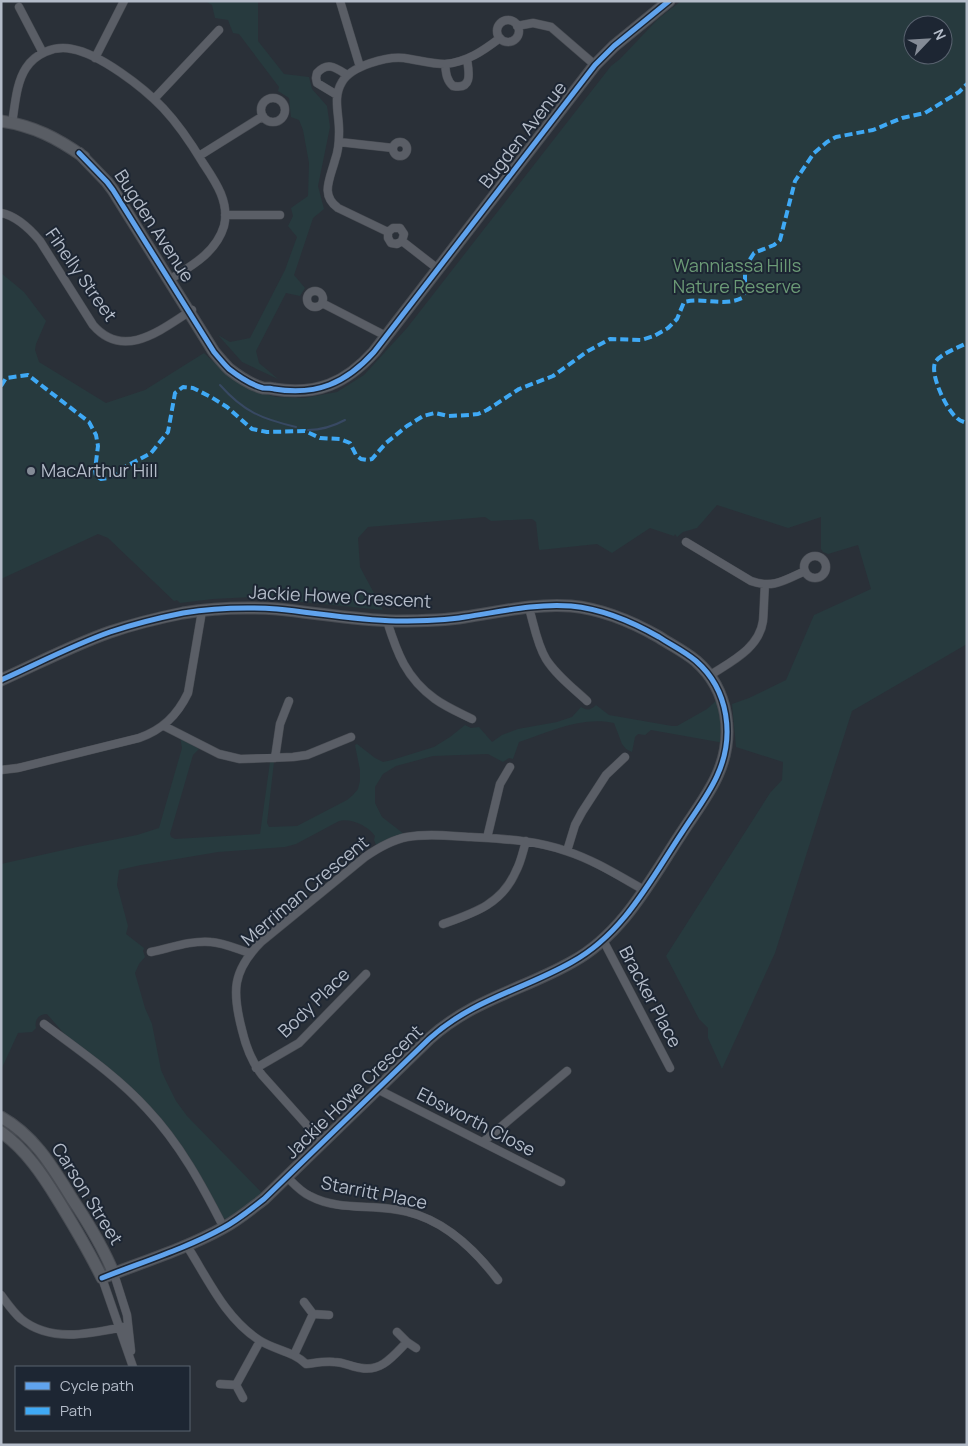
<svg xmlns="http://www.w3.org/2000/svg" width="968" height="1446" viewBox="0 0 968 1446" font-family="Manrope,sans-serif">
<rect width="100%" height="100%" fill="#2a3038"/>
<path fill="#273a3e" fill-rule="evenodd" d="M205 1H258V41L284 74 309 77 312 89 327 106 330 127 318 186 324 209 313 218 294 275 305 288 300 296 286 293 256 351 259 363 278 379 242 362 218 335 230 342 250 338 285 270 297 237 288 226 293 216 291 208 308 196 309 163 303 130 299 120 291 117 289 98 278 91 279 87 239 34 233 33 228 20 215 18 212 5Z
M681 1H967V644L852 711 775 953 722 1069 708 1038V1028L699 1019 666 956 770 793 782 780 783 762 736 747 732 704 749 698 786 680 814 615 871 589 858 545 828 554 823 552 821 549V517L788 528 717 505 697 528 683 532 677 537 675 534 674 536 650 528 612 553 597 544 540 550 539 549 536 522 532 519 491 521 485 517 368 527 358 538 360 567 383 610 252 597 213 599 180 603 177 600 174 601 108 538 98 534 1 579V273L24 292 46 321 36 344 35 350 39 362 106 403 145 390 204 353 221 369 250 389 276 397 304 398 337 392 364 375 407 328 611 66 620 59 658 19ZM913 25H943V55H913Z
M718 699 724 743 651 730 645 735 638 734 635 737 632 752 626 749 622 744 614 723C582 716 549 732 519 742L513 759 509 758 503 762 488 754 433 756 396 766 383 774 375 787V803L382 817 404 834 376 845 374 840 375 836C368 826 351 818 339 821L296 844 285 847 218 852 141 865 119 870 117 885 128 926 126 934 144 948 143 951 145 957 139 964 135 973 145 1008 152 1024 161 1070 167 1083 176 1101 187 1116 264 1195 227 1220 221 1216 165 1125 67 1037 47 1014C39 1014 34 1020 36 1028L32 1032 18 1033 1 1070V864L77 847 137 835 159 828 182 748 180 737 199 749 193 755 170 834 171 837 175 839 260 834 270 762H274L267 823 269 827 297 826 347 800 353 795 358 789 360 781V770L355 745 357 744 375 758 383 762 392 760 434 747 450 737 465 725 471 728 479 727 492 742 502 735 518 729 557 722 572 717 581 707C587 711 591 710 596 705L609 715 672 726H677L707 709Z"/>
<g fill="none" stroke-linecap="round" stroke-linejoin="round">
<path stroke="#384963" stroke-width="2" d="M220 385C244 412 262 419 296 427
M308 430C322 430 332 427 345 420"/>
<g stroke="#484c53" stroke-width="9">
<path id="street" d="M340 1 360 67
M19 7 43 53
M497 31a11 11 0 1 1 22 0a11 11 0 1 1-22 0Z
M517 26 533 23 551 27 595 65
M95 58 124 1
M445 64C446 72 446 80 453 86 473 90 469 72 467 59
M337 95 317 83 316 78 317 73C328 61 336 68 347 75
M261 110a12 12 0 1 1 24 0a12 12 0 1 1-24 0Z
M154 99 219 30
M12 123C15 106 16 83 26 68 35 54 54 45 72 49 100 54 143 87 163 108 179 125 191 143 203 163 215 181 230 202 224 226 216 253 191 266 169 280
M393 149a7 7 0 1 1 14 0a7 7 0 1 1-14 0Z
M339 142 393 148
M199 156 263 116
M1 213C17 216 30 229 40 241L93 325C124 361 162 329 192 310
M225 215H280
M388 232 338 208C320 195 330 179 335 160 338 152 339 143 339 134 340 116 332 98 342 82 351 66 387 56 404 58 418 60 431 64 445 64 467 62 483 51 500 38
M388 232 393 228H400L404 234 402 241
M388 232V238L391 243 397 244 402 241
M402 241 438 269
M307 299a8 8 0 1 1 16 0a8 8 0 1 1-16 0Z
M322 303 386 336
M686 542 751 581C773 589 785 580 805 571
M804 567a11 11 0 1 1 22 0a11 11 0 1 1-22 0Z
M529 608C534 625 537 644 546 659 556 675 573 688 587 701
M387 621C397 653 406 678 435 699 446 707 460 713 472 719
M709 676C730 662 759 649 763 621 764 609 764 597 765 585
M164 726 219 754 240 759 293 757 307 755 351 737
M275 758 280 724 289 701
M1 770 18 768 139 738C162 730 177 716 188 693L202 611
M487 838 500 784 510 767
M567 851 575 825 582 812 606 775 625 757
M443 924C474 913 502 904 516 871 521 862 523 851 526 841
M603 940 670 1068
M151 952C170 948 192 940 211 942 224 943 237 949 250 953
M44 1024C80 1051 117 1076 147 1109 180 1144 202 1185 224 1228
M256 1068 299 1043 366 974
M377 1089 561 1182
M322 1142 262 1075C251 1061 246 1047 242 1030 232 992 232 971 261 942L365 857C378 848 391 840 407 837 428 833 450 836 471 837 503 839 535 840 566 851 594 860 619 876 644 890
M483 1142 567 1071
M287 1177C294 1184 301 1192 310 1196 340 1212 376 1203 408 1212 445 1221 476 1251 498 1280
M187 1246C208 1279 225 1318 259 1340 274 1350 293 1351 306 1364 315 1363 325 1361 334 1362 344 1362 352 1367 361 1368 382 1372 394 1355 407 1342
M114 1274 127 1315 131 1351
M102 1278 133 1367
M1 1295C7 1303 13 1312 21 1319 52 1344 93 1333 128 1326
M304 1302 313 1314 329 1315
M397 1332 407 1342 416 1348
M294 1355 313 1314
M220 1384 236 1385 243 1398
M236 1385 260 1341"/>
</g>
<g stroke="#484c53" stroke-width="13">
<path id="secondary" d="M1 121C34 126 57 138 84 157
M79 153 107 182 113 190 214 352C219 358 224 364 229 369 238 376 252 385 263 388 267 388 271 388 274 389 317 396 346 383 374 352L595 65 614 46 669 1
M1 680C37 664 73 645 110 632 134 624 158 618 183 613 214 608 246 607 277 609 317 613 356 620 396 621 419 621 442 621 465 617 499 612 536 603 571 606 603 609 631 621 659 637 671 645 684 651 696 661 729 690 735 737 717 776 708 796 693 815 681 834 650 881 623 934 572 962 523 990 473 999 429 1039L264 1199C251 1209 238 1220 223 1228 185 1249 142 1262 102 1278 89 1251 74 1226 58 1200 42 1174 26 1150 1 1132
M1 1117C35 1136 53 1168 73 1200 89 1224 103 1247 114 1274"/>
</g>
<use href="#street" stroke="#5a5e66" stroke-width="8"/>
<use href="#secondary" stroke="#595d64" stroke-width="11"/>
<path stroke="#3fa9f5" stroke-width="4" stroke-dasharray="8 4" stroke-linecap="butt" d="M1 386 6 378 28 375 89 422 96 435 98 446 95 470 96 476 101 479 108 478 123 468 151 453 168 432 175 393 183 387 193 388 211 397 227 407 252 429 267 432 305 431 320 438 340 439 350 443 356 455 361 459 367 460 372 459 386 443 407 426 423 416 435 413 448 416 469 415 478 414 487 410 519 389 553 376 588 351 610 339 641 340 654 336 668 328 677 319 684 302C705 297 723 307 742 298L745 290V274L749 261 754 253 774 245 780 240 795 181 814 153 827 142 836 137 873 130 902 118 925 113 959 92 967 84
M964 422C961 421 959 420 957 418 947 411 928 372 936 361 941 354 959 347 967 343"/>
<g stroke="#1d2633" stroke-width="8">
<path id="cycleway" d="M79 153 107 182 113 190 214 352C219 358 224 364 229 369 238 376 252 385 263 388 267 388 271 388 274 389 317 396 346 383 374 352L595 65 614 46 669 1
M1 680C37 664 73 645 110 632 134 624 158 618 183 613 214 608 246 607 277 609 317 613 356 620 396 621 419 621 442 621 465 617 499 612 536 603 571 606 603 609 631 621 659 637 671 645 684 651 696 661 729 690 735 737 717 776 708 796 693 815 681 834 650 881 623 934 572 962 523 990 473 999 429 1039L264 1199C251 1209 238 1220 223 1228 185 1249 142 1262 102 1278"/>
</g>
<use href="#cycleway" stroke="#60a3ed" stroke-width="5"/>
</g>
<circle fill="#848b96" stroke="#1d2633" stroke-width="2" cx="31" cy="471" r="5"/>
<g text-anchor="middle" stroke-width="4" stroke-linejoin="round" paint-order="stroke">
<g font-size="18" fill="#b4bcc9" stroke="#1d2633">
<text transform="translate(523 135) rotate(-52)" y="6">Bugden Avenue</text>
<text transform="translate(154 226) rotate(57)" y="6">Bugden Avenue</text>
<text transform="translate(81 275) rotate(55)" y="6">Fihelly Street</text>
<text transform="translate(340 597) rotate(3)" y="6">Jackie Howe Crescent</text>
<text transform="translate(305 891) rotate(-40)" y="6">Merriman Crescent</text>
<text transform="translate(650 997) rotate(62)" y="6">Bracker Place</text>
<text transform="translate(314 1003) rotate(-44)" y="6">Body Place</text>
<text transform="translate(354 1092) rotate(-44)" y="6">Jackie Howe Crescent</text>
<text transform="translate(476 1122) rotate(27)" y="6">Ebsworth Close</text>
<text transform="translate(374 1193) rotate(11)" y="6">Starritt Place</text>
<text transform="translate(87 1194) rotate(58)" y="6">Carson Street</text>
</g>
<g font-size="18" fill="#6b9a76" stroke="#1d2633">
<text x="737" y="272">Wanniassa Hills<tspan x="737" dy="21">Nature Reserve</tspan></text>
</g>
<g font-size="18" fill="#b4bcc9" stroke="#1d2633" text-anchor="start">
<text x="41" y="477">MacArthur Hill</text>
</g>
</g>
<rect width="968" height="1446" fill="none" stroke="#b4bcc9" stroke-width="5"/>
<rect x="15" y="1366" width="175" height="65" fill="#1d2633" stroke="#59626f"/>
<rect x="25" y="1382" width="25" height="8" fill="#60a3ed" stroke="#59626f"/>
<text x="60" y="1391" font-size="15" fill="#b4bcc9">Cycle path</text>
<rect x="25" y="1407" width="25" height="8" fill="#3fa9f5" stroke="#59626f"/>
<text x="60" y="1416" font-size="15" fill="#b4bcc9">Path</text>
<g transform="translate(928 40) rotate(65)"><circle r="24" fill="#1d2633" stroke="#59626f"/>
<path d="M0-4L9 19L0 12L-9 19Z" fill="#848b96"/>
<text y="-8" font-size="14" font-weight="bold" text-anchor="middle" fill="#b4bcc9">N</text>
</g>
</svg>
